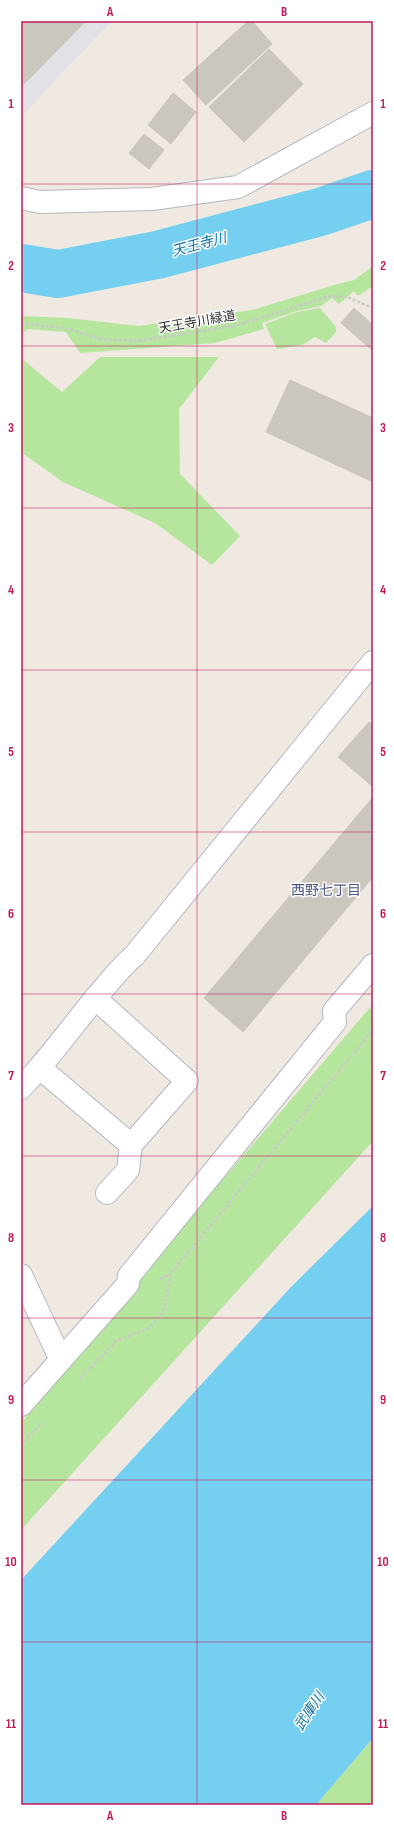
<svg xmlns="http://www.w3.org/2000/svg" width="394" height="1826" viewBox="0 0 394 1826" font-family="'Sofia Sans Condensed','Noto Sans JP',sans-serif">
<rect width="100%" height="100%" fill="#efe9e1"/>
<path fill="#e3e1e8" d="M21 21H112L21 116Z"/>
<path fill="#b6e59e" d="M373 266V286L358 296 354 291 339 304 332 298 321 306 297 311 262 323 264 329 215 343 80 353 66 332 28 329 21 334V316L67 318 139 326 252 310 334 285 354 280Z
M320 308 336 327V332L326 343 315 337 302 345 277 349 265 324 297 312Z
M100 357H219L179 409 180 474 240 536 212 565 155 523 63 482 21 452V358L62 392Z
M373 1004V1141L21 1530V1423L129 1298 142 1274Z
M373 1738V1805H316Z"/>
<path fill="#75cff0" d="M373 1206V1738L316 1805H21V1580L291 1287Z"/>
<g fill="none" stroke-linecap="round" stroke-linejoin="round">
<path stroke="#75cff0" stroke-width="48" d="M21 268 58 274 157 255 320 212 373 194"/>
</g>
<path fill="#cbc7bf" stroke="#cbc5ba" d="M21 21H86L22 86H21Z
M248 21H252L272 44 206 105 183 80Z
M269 49 303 84 244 142 209 107Z
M173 93 196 112 171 144 148 125Z
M144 134 164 150 149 169 129 153Z
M354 308 373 325V351L341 323Z
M290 380 373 418V482L266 432Z
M369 722 373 725 372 786 338 757Z
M373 797V877L243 1032 204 998Z"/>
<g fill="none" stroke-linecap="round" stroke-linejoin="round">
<g stroke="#b4b7c1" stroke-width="24">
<path id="street" d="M40 1068 131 1145 187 1081 95 998
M21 1088C52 1056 76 1020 105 987 114 976 123 965 134 956L373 662
M107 1193 128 1170 131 1145
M21 1275 61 1360
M21 1405 128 1284 129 1276 335 1022 334 1011 373 965"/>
</g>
<g stroke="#b4b7c1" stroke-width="24">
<path id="secondary" d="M21 198 40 202 152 199 238 187 373 113"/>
</g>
<path stroke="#c9c9c9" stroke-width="2.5" stroke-dasharray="3 2" stroke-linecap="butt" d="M21 323 70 329 99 339 138 341 234 326 331 296 347 297 371 307
M160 1279 170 1274
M80 1379 116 1341 149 1328 163 1313 171 1273 373 1030
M21 1445 42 1422"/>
<use href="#street" stroke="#fff" stroke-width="22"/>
<use href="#secondary" stroke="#fff" stroke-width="22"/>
</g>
<path fill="none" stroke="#c2185b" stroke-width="1" stroke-opacity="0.55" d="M197 21V1805M21 184H373M21 346H373M21 508H373M21 670H373M21 832H373M21 994H373M21 1156H373M21 1318H373M21 1480H373M21 1642H373"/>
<g text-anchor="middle" stroke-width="3" stroke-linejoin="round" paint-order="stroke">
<g font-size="13" fill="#2e2e2e" stroke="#fff">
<text transform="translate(197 321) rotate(-10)" y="5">天王寺川緑道</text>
</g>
<g font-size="14" font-style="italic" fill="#0d6fa3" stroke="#fff">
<text transform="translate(199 244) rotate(-15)" y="5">天王寺川</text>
<text transform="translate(309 1711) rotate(-56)" y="5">武庫川</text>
</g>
<g font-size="14" fill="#4d5680" stroke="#fff">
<text x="326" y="895">西野七丁目</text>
</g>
</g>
<rect width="394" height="1826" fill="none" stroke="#ffffff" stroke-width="44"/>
<rect x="22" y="22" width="350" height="1782" fill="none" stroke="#c2185b" stroke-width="1.5"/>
<g font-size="13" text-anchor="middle" font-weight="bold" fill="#c2185b">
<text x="110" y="16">A</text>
<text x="284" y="16">B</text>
<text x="11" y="108">1</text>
<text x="383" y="108">1</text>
<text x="11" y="270">2</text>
<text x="383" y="270">2</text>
<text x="11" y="432">3</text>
<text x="383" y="432">3</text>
<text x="11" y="594">4</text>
<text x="383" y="594">4</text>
<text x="11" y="756">5</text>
<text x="383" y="756">5</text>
<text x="11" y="918">6</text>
<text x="383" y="918">6</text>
<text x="11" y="1080">7</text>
<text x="383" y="1080">7</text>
<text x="11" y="1242">8</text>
<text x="383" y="1242">8</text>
<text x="11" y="1404">9</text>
<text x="383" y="1404">9</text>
<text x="11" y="1566">10</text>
<text x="383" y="1566">10</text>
<text x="11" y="1728">11</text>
<text x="383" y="1728">11</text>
<text x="110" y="1820">A</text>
<text x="284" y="1820">B</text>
</g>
</svg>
